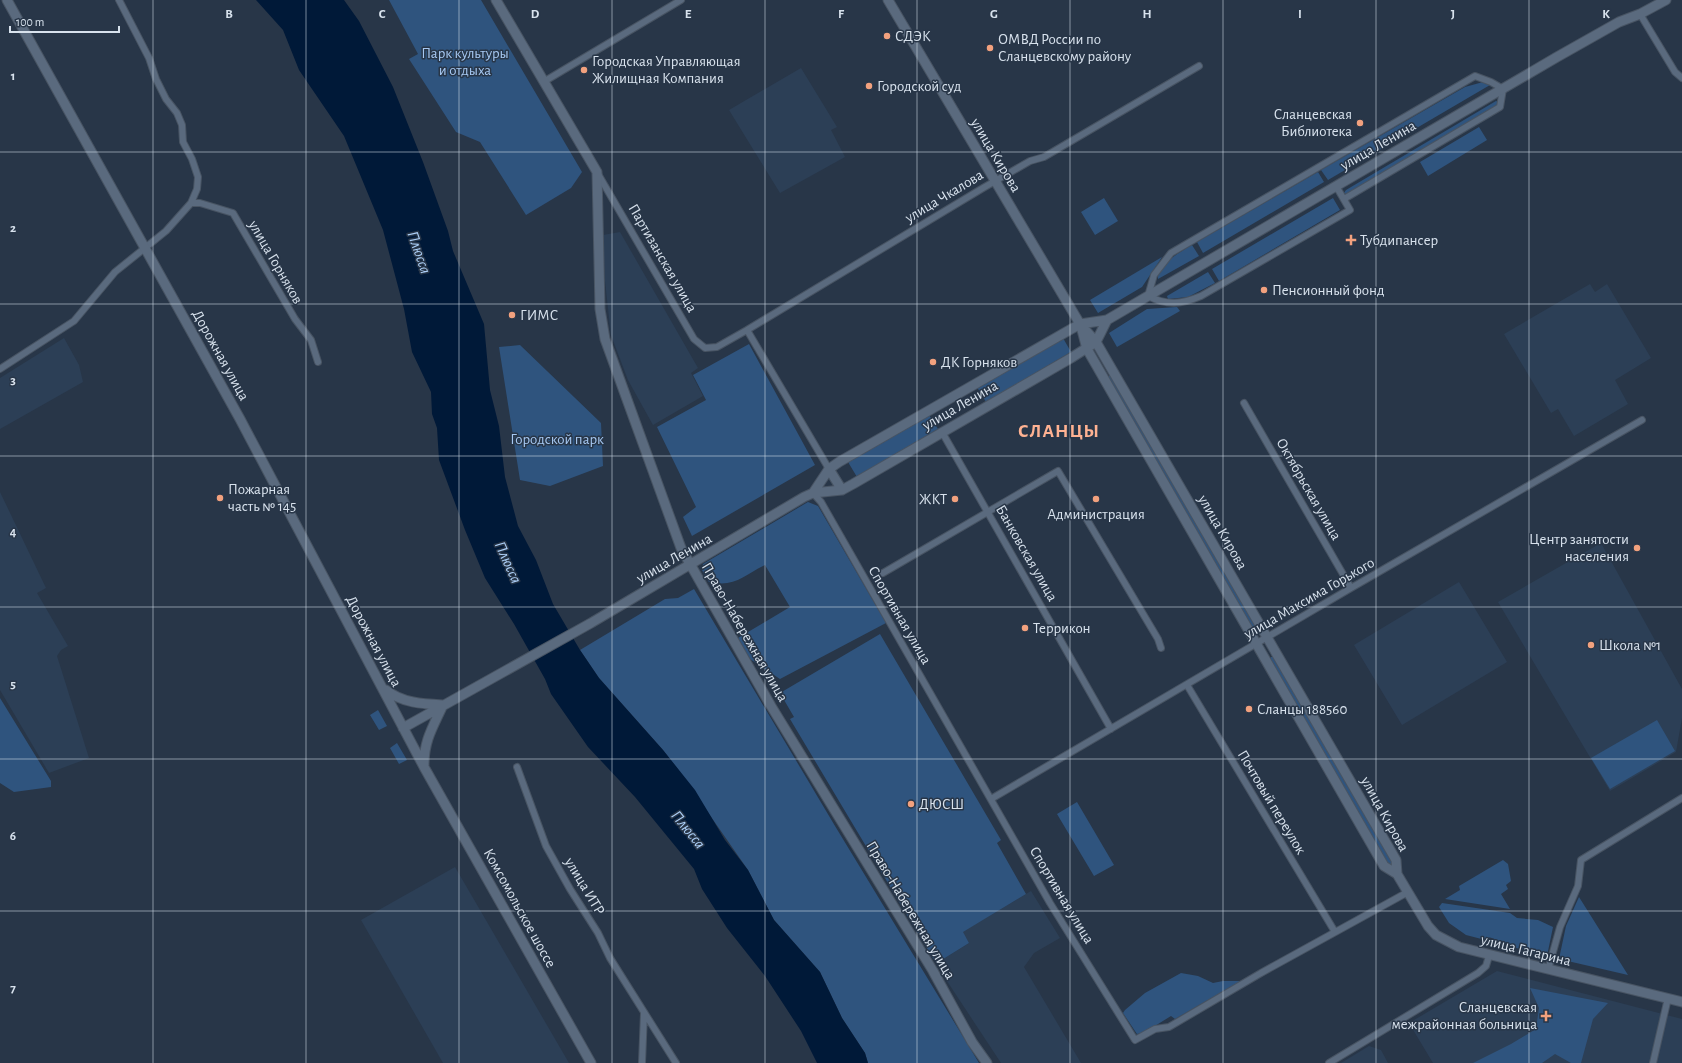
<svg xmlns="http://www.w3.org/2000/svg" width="1682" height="1063" viewBox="0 0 1682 1063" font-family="'Alegreya Sans',sans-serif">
<rect width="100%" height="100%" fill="#283648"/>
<path fill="#2c3f56" d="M801 68 837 127 831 130 845 157 780 193 729 110Z
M620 232 698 368 691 373 703 396 653 425 628 380 611 335 605 281 603 235Z
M1590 284 1595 292 1607 284 1651 358 1615 380 1628 404 1574 436 1558 409 1551 413 1504 334Z
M64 338 79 365 83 382 0 429V378Z
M0 492 46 588 37 593 68 646 61 650 57 656 89 758 49 773 0 690Z
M1601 543 1682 689V718L1676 752 1610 791 1498 602Z
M1459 582 1507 662 1402 725 1354 645Z
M455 867 569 1063H443L361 920Z
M1031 891 1060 938 1034 953 1024 967 1081 1063H1001L941 972 940 961 969 943 962 932Z
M1497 971 1682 1019V1063H1433L1409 1023Z
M1369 1046 1381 1050 1388 1063H1341Z"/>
<path fill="#2f547e" d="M389 0H481L582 172 571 188 526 215 480 142 456 132 409 59 418 54Z
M1483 82 1490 85 1328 180 1321 170 1465 87Z
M1496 101 1499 102 1498 105 1346 194 1344 193 1346 190Z
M1479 127 1487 140 1428 176 1420 162Z
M1318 172 1324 182 1203 253 1197 242Z
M1104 198 1118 221 1095 235 1081 212Z
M1333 198 1340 210 1219 281 1212 269Z
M1192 245 1199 256 1158 279C1156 265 1182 251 1192 245Z
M1162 257 1142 287 1098 313 1090 300Z
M1208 272 1215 283 1188 297 1168 299 1167 296Z
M1177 307 1180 311 1117 347 1109 333 1147 309Z
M1063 338 1071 352 986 402 977 387Z
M749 344 815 465 692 536 683 517 696 507 657 427 706 400 693 375Z
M520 345 601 423 603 466 550 486 520 480 499 347Z
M1109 376H1111L1258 629 1257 631 1253 630 1108 378Z
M929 415 938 429 857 477 848 462Z
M808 502 818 506 886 623 780 679 750 659 738 638 790 607 765 565C744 575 735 588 709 582L702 570 703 564Z
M694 589 835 826 979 1063H868L865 1053 842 1018 820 972 774 920 748 870 677 768 663 750 599 678 580 650 665 599 678 598Z
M880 634 1001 840 997 843 1026 894 963 932 969 943 940 961 934 960 790 719 794 717 780 693Z
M1271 657H1274L1393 862 1392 867 1388 865 1270 659Z
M0 698 51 781V787L14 792 0 783Z
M378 710 387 726 379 730 370 715Z
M1657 720 1675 751 1610 789 1591 758Z
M397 743 407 760 399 764 390 748Z
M1077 802 1114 865 1094 876 1057 814Z
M1503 860 1508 864 1511 881 1506 885 1508 889 1501 894 1510 909 1445 899 1460 890 1459 886Z
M1579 897 1628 975 1559 959 1566 926Z
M1442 903 1510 913 1517 918 1538 920 1553 927 1547 956 1466 935 1449 923 1439 907Z
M1181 973 1198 976 1213 983 1223 981H1241L1175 1019 1171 1016 1145 1032 1137 1034 1123 1013 1125 1010 1145 993Z
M1530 988 1608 1003 1593 1019 1581 1063H1571L1555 1054 1542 1063H1473L1511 1044 1536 1029 1539 1008Z"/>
<path fill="#001938" d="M256 0H344L359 21 393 87 423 162 448 231 453 251 484 324 490 390 499 426 505 477 518 526 536 560 553 604 580 650 599 678 663 750 695 790 725 840 748 870 774 920 820 972 842 1018 865 1053 868 1063H817L801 1031 765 976 727 928 702 889 694 869 635 797 588 747 551 694 545 679 514 624 485 578 465 530 439 460 437 428 432 414 431 392 412 352 404 309 383 230 344 136 299 70 283 30Z"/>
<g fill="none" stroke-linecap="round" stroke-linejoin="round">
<g stroke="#485463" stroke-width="8">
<path id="street" d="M1640 14 1675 72 1682 78
M545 81 681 0
M598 174 694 339 705 348 717 347 747 330 829 469
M1336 186 1350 210 1201 296C1182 304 1167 306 1148 296L1154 275 1171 253 1475 76 1491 82 1503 89 1500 107 1344 199
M191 203H200L233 213 295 319 311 340 318 362
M747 330 983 188 1030 161 1044 157 1199 66
M0 369 74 321 115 272 166 231 191 203 197 189 198 177 192 159 183 142 182 125 177 113 166 99 156 79 149 58 119 0
M1244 403 1351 588
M942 432 1111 729
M813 493 821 502 1050 903 1135 1040 1155 1029 1169 1027 1261 973 1408 892
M883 573 1058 471 1158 639 1161 648
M1187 685 1335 932
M517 767 546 846 570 889 598 933 610 958 676 1063
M991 799 1351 588 1642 420
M1548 970 1560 927 1578 886 1581 860 1682 798
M642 1063 644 1013
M1329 1063 1478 973 1486 966 1489 956
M1653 1063 1668 998"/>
</g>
<g stroke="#485463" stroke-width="11">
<path id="secondary" d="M7 0 240 419 424 767 591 1063
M496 0 597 172 600 309 605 339 681 548 771 706 933 971 972 1042 987 1063
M888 0 1080 324 1096 342 1396 860 1397 874 1428 926 1436 935 1459 947 1682 1002
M1081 326 1087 349 1365 833 1384 866 1397 874
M829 469 842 490
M813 493 829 469 839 462 1080 324 1107 320 1557 57 1619 22 1640 14 1666 0
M386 690C402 703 423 704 443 705
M403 728 591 623 804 497 813 493 842 490 853 484 1071 358 1096 342 1107 320
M424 765C424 740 433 727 443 705"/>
</g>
<use href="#street" stroke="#5a6a7e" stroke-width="6"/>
<use href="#secondary" stroke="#5a6a7e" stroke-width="9"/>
</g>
<path fill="none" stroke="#d8e2ed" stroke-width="1" stroke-opacity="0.55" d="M153 0V1063M306 0V1063M459 0V1063M612 0V1063M765 0V1063M917 0V1063M1070 0V1063M1223 0V1063M1376 0V1063M1529 0V1063M0 152H1682M0 304H1682M0 456H1682M0 607H1682M0 759H1682M0 911H1682"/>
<g fill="#f2a17e" stroke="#283648" stroke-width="1.5">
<circle cx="887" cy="36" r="4"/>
<circle cx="990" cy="48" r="4"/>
<circle cx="584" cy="70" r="4"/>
<circle cx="869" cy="86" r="4"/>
<circle cx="1360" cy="123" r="4"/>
<path d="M1349 234h4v4h4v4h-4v4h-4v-4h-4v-4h4z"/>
<circle cx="1264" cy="290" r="4"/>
<circle cx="512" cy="315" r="4"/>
<circle cx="933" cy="362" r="4"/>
<circle cx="220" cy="498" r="4"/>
<circle cx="955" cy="499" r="4"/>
<circle cx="1096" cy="499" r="4"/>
<circle cx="1637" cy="548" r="4"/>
<circle cx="1025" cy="628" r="4"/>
<circle cx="1591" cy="645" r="4"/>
<circle cx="1249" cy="709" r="4"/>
<circle cx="911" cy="804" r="4"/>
<path d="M1544 1010h4v4h4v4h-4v4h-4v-4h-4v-4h4z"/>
</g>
<g text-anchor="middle" stroke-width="3" stroke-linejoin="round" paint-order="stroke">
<g font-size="15" fill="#d8e2ed" stroke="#283648" text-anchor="start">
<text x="895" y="41">СДЭК</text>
<text x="998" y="44">ОМВД России по<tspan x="998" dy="17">Сланцевскому району</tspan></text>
<text x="592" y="66">Городская Управляющая<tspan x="592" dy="17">Жилищная Компания</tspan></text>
<text x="877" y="91">Городской суд</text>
<text x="1352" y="119" text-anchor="end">Сланцевская<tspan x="1352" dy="17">Библиотека</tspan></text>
<text x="1360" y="245">Тубдипансер</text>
<text x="1272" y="295">Пенсионный фонд</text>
<text x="520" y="320">ГИМС</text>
<text x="941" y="367">ДК Горняков</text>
<text x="228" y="494">Пожарная<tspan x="228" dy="17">часть № 145</tspan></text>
<text x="947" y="504" text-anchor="end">ЖКТ</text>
<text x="1096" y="519" text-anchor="middle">Администрация</text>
<text x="1629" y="544" text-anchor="end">Центр занятости<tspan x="1629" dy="17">населения</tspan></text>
<text x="1033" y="633">Террикон</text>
<text x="1599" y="650">Школа №1</text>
<text x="1257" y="714">Сланцы 188560</text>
<text x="919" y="809">ДЮСШ</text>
<text x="1537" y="1012" text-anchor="end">Сланцевская<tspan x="1537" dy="17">межрайонная больница</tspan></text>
</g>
<g font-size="15" fill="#a6c8f2" stroke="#283648">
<text x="465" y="58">Парк культуры<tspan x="465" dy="17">и отдыха</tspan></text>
<text x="557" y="444">Городской парк</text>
</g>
<g font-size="15" fill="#d8e2ed" stroke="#283648">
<text transform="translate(1378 145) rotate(-30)" y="5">улица Ленина</text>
<text transform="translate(996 155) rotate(59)" y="5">улица Кирова</text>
<text transform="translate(944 196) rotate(-31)" y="5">улица Чкалова</text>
<text transform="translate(663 258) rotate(60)" y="5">Партизанская улица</text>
<text transform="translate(276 262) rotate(60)" y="5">улица Горняков</text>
<text transform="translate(221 355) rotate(61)" y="5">Дорожная улица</text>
<text transform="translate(960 405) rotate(-30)" y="5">улица Ленина</text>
<text transform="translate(1309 489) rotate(60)" y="5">Октябрьская улица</text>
<text transform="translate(1223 532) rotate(60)" y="5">улица Кирова</text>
<text transform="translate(1027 553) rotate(60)" y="5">Банковская улица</text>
<text transform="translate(674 558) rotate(-30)" y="5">улица Ленина</text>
<text transform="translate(1309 598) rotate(-30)" y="5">улица Максима Горького</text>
<text transform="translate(900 615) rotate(60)" y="5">Спортивная улица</text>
<text transform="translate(745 632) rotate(60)" y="5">Право-Набережная улица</text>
<text transform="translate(374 641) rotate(62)" y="5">Дорожная улица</text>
<text transform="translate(1272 802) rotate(59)" y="5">Почтовый переулок</text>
<text transform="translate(1385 814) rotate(61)" y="5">улица Кирова</text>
<text transform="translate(585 886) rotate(59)" y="5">улица ИТР</text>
<text transform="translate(1062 895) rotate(59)" y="5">Спортивная улица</text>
<text transform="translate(520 908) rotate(61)" y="5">Комсомольское шоссе</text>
<text transform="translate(911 910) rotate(59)" y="5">Право-Набережная улица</text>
<text transform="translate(1526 950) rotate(14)" y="5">улица Гагарина</text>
</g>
<g font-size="16" font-style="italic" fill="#accff8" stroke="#283648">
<text transform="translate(420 252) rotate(71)" y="6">Плюсса</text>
<text transform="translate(509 562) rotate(66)" y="6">Плюсса</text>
<text transform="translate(689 829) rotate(51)" y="6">Плюсса</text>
</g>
<g font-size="19" font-weight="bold" letter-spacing="1" fill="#ffb292" stroke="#283648">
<text x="1059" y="437">СЛАНЦЫ</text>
</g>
</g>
<g font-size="13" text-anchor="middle" font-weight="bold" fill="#d8e2ed" stroke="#283648" stroke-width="3" stroke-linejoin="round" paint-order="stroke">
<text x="229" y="18">B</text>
<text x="382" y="18">C</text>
<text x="535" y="18">D</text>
<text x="688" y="18">E</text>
<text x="841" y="18">F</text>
<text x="994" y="18">G</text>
<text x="1147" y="18">H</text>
<text x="1300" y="18">I</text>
<text x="1453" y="18">J</text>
<text x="1606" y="18">K</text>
<text x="13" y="80">1</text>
<text x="13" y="232">2</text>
<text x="13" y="384">3</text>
<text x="13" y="536">4</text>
<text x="13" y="688">5</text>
<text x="13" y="840">6</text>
<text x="13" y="992">7</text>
</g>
<path d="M10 26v6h109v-6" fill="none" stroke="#d8e2ed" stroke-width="2"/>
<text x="16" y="26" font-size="12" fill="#d8e2ed" stroke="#283648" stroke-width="3" paint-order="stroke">100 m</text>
</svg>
